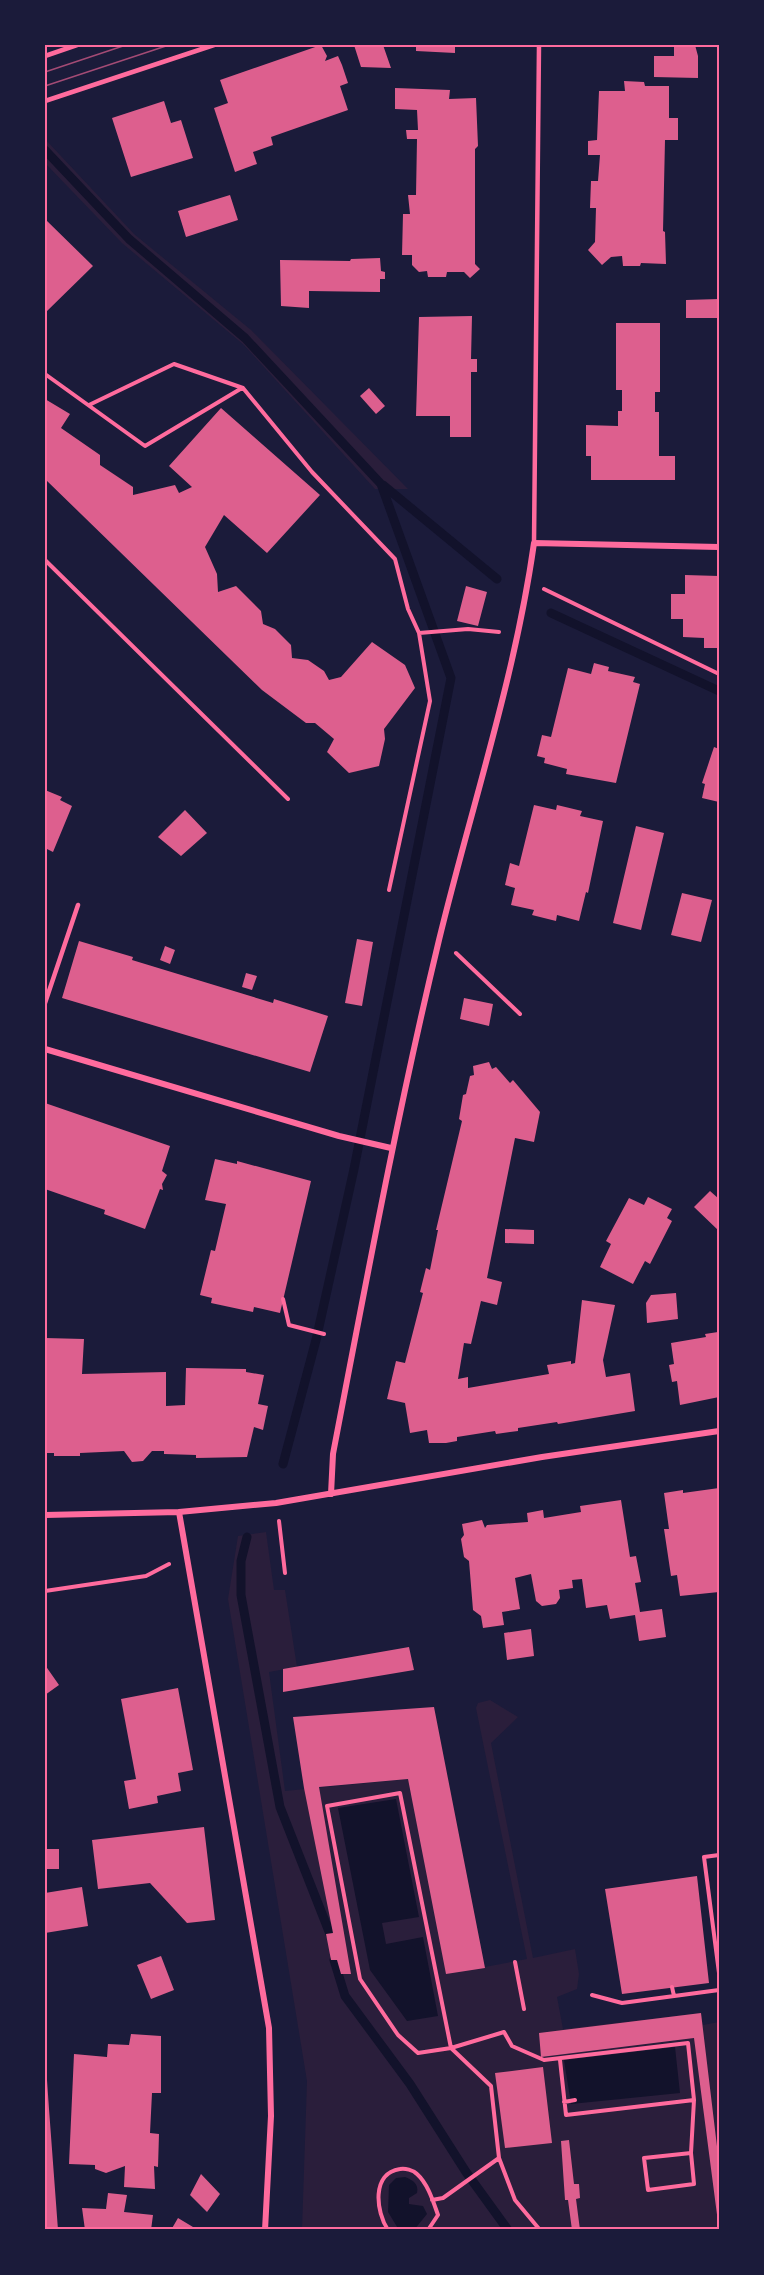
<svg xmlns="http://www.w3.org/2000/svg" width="764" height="2275" viewBox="0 0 764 2275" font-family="Barlow,sans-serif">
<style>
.green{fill:#2a1e3b}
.water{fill:#12122b}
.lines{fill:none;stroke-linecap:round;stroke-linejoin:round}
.stream{stroke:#12122b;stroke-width:9}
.building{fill:#dd5f8e}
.path{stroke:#ff6b9d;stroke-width:4}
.service{stroke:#ff6b9d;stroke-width:4.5}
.minor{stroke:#ff6b9d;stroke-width:6}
.tram{stroke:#a44b75;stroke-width:1.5}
.neatline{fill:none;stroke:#ff6b9d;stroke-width:2}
</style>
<rect width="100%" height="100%" fill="#1b1b3a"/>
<path class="green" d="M45,139L134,234L251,330L408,489H375L244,345L122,243L45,163Z
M266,1532L274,1590H285L297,1667L269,1672L285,1791L408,1779L411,1794L449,1788L485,1967L527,1959L476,1708L478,1703L490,1700L518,1717L491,1743L533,1958L575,1949L579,1974L577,1989L557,1997L563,2029L701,2013L703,2025L719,2022V2230H302L307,2081L228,1599L238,1536Z"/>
<path class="water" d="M396,1799L419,1917L382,1923L386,1944L423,1937L438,2016L407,2021L370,1970L338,1808Z
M675,2047L680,2093L571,2104L564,2060Z
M405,2177C413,2180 419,2184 417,2193L409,2198V2204L423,2206L427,2214L414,2230H399L388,2212L389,2185L396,2178Z"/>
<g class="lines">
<path class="stream" d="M45,150L129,239L245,338L381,484L451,678L354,1169L316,1340L283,1464
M383,485L497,579
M551,613L719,691
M247,1537L241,1561V1595L280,1807L330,1934
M334,1960L345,1996L410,2084L466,2172L508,2230"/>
</g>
<path class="building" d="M321,45L327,56L325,61L338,56L342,65L348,83L340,86L348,110L271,137L273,145L253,152L257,164L235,172L214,108L228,103L220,80Z
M354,45H383L391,68L361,67Z
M416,45H455V53L416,51Z
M674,45H695L698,56V78L654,77V56H674Z
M624,81L644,82L645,86H669V118H678V140H665L663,231L665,232L666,264L641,263L640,266H623L622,256L611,257L602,265L588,250L595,242L596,208H590L591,181H598L600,155H588V141L597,140L599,91H625Z
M395,88L450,90L449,99L476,98L478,146L475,149V264L480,269L470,278L464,272H447L446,277H428L427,271L419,272L412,265V255H402L403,214H410L408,195H416L417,139H407L406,130H418L417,110L395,109Z
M164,101L171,123L181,120L193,158L131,177L112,118Z
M230,195L238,220L186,237L178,211Z
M45,219L93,266L45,313Z
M380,258L381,271L385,272V279H380V292L309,291V308L281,306L280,260L350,261L351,259Z
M719,299V318H686V300Z
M472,316L471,359H477V372H471V437H450V416H416L419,317Z
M616,323H660V392H655V412H659V456H675V480H591V456H586V425L618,426V411H622V390H616Z
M369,388L385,406L376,414L360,396Z
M45,399L70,414L61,428L100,455V465L133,487V495L175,485L179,493L192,487L169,466L221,408L320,495L267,553L224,515L205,547L217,574L218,592L236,586L261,611L263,624L275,629L291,645L292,658L308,660L324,671L329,680L341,677L372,642L405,665L415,688L384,729L385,739L379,766L349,773L327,752L334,739L315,723H306L262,690L45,479Z
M685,575L719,576V648H704V638L683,637V619H671V594H685Z
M466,586L487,592L478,626L457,621Z
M594,663L609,667L608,671L635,677L633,682L640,684L616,783L566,774L567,769L544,763L545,758L537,756L542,735L551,737L568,668L591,674Z
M714,747L719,749V802L702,798L705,784L702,783Z
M45,790L62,797L60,800L72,806L53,852L45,848Z
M534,805L556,810L557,805L582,811L580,816L603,821L588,893L586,892L579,921L557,915L556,921L532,915L534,910L511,905L515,888L505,885L510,863L519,866Z
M185,810L207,833L181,856L158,837Z
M636,826L664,833L641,930L613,923Z
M682,893L712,900L701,942L671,935Z
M357,939L373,942L362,1006L345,1003Z
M79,941L133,957L132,960L273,1003L274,999L328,1016L310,1072L62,998Z
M165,946L175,950L170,964L160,960Z
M246,973L257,976L252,990L242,987Z
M464,998L493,1004L489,1026L460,1019Z
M489,1062L492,1069L496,1067L510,1083L513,1080L540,1112L534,1142L515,1138L487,1278L502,1282L497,1305L481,1301L471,1344L464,1343L458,1379L468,1377V1388L549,1374L547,1365L571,1361V1364L575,1363L582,1300L615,1305L603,1360L606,1377L630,1373L635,1411L558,1424L557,1422L518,1428V1431L496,1434L495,1431L457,1437V1441L446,1443H429L427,1430L410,1433L405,1403L387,1399L396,1361L405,1363L423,1293L420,1292L426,1268L430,1270L438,1230H436L462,1121L459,1119L463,1095L466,1094L470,1076L474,1075L473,1066Z
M45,1103L170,1146L162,1171L167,1175L162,1184L163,1190L160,1189L145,1229L104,1214L105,1210L45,1189Z
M215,1159L237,1164V1161L311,1181L280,1313L254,1307L253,1312L211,1303L212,1298L200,1295L211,1250L215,1251L226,1204L205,1200Z
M710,1191L719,1199V1231L694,1207Z
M648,1197L672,1209L667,1218L672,1221L650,1264L645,1261L633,1284L600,1267L611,1244L606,1241L629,1198L644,1205Z
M505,1229L534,1230V1244L505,1243Z
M676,1293L678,1319L647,1323L646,1303L651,1295Z
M718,1332L719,1397L680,1405L677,1381L672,1382L669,1365L674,1364L671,1343L706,1337L705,1334Z
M45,1338L84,1339L82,1374L166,1372V1406L185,1405L186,1368L246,1369V1372L264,1375L258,1404L268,1406L263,1430L254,1427L247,1457L196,1458V1455L164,1454V1451H152L143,1461L132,1462L124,1451L80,1453V1456H54V1453H45Z
M719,1488V1592L680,1596L677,1575L671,1576L664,1529H669L664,1493L683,1490V1493Z
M621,1500L630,1557L636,1556L641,1582L635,1583L640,1612L662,1609L666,1637L639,1641L635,1615L610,1619L607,1605L586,1608L582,1579L572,1580L573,1588L559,1590L560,1598L556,1604L542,1606L536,1601L531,1574L515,1578L520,1609L502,1612L504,1625L483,1628L481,1616L473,1610L469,1561L464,1557L461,1539L464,1535L462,1524L482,1520L485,1528L487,1525L528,1522L527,1513L543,1510L544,1518L581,1512L580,1506Z
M531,1629L534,1656L507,1660L504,1633Z
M409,1647L414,1670L283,1692V1669Z
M45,1665L59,1685L45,1695Z
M178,1688L193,1770L178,1773L181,1791L157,1796L158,1803L129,1809L124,1781L136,1779L121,1699Z
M434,1707L485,1968L446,1974L408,1779L319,1787L351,1974H341L337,1960H331L326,1934L333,1933L304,1788L293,1717Z
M204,1827L215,1920L187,1923L150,1883L98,1889L92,1840Z
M45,1849H59V1869H45Z
M697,1876L709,1983L622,1994L605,1889Z
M82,1887L88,1926L45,1933V1893Z
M161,1956L174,1990L151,1999L137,1965Z
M701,2013L719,2163V2230L694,2038L541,2057L539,2033Z
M131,2034L161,2036V2093H152L150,2133L159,2134L158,2167L154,2166L155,2189L124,2187L125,2166L106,2173L95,2169V2165L69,2164L74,2054L107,2057L108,2044L129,2045Z
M543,2067L552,2143L505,2148L495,2073Z
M47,2080L49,2109L58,2230H45Z
M569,2140L574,2184H579L580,2198L576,2199L580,2230H572L568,2200H565L561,2141Z
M201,2174L220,2194L207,2212L190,2195Z
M108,2193L127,2195L124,2212L153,2215L151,2230H85L82,2208L106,2209Z
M178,2218L198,2230H171Z"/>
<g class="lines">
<path class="path" d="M45,374L145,446L242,388
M89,405L174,364L243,388L312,472L395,559L408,609L419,633L430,701L389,890
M45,560L288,799
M544,589L719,674
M419,633L468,629L499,632
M456,953L520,1014
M283,1299L289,1325L324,1334
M279,1521L285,1573
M45,1591L146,1576L169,1564
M719,1855L704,1857L719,1973
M515,1962L524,2009
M672,1987L674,1996
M592,1995L622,2003L719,1990
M560,2060L566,2115L694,2100
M564,2102L575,2100
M499,2158L515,2200L540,2230
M432,2200L443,2198L499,2158L491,2086L451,2048L400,1793L327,1806L360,1979L398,2035L418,2053L451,2048L504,2032L512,2046L544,2060L688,2043L694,2100L691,2153L644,2158L648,2190L694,2184L691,2153
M388,2230C376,2212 371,2173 400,2169C405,2168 413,2170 417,2174C428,2184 433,2201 438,2215L428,2230"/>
<path class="service" d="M45,56L77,45
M45,101L214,45
M534,543L539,45
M45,1003L78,905"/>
<path class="minor" d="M45,1049L339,1136L391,1148
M331,1494L333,1454C366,1282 398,1110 439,940C471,808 515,678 534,543L719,547
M179,1512L269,2028L271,2116L265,2230
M45,1515L179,1512L276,1503L542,1457L719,1431"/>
<path class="tram" d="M45,72L126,45
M45,86L169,45"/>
</g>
<rect width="764" height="2275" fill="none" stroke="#1b1b3a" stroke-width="93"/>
<rect x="46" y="46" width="672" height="2182" class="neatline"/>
</svg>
